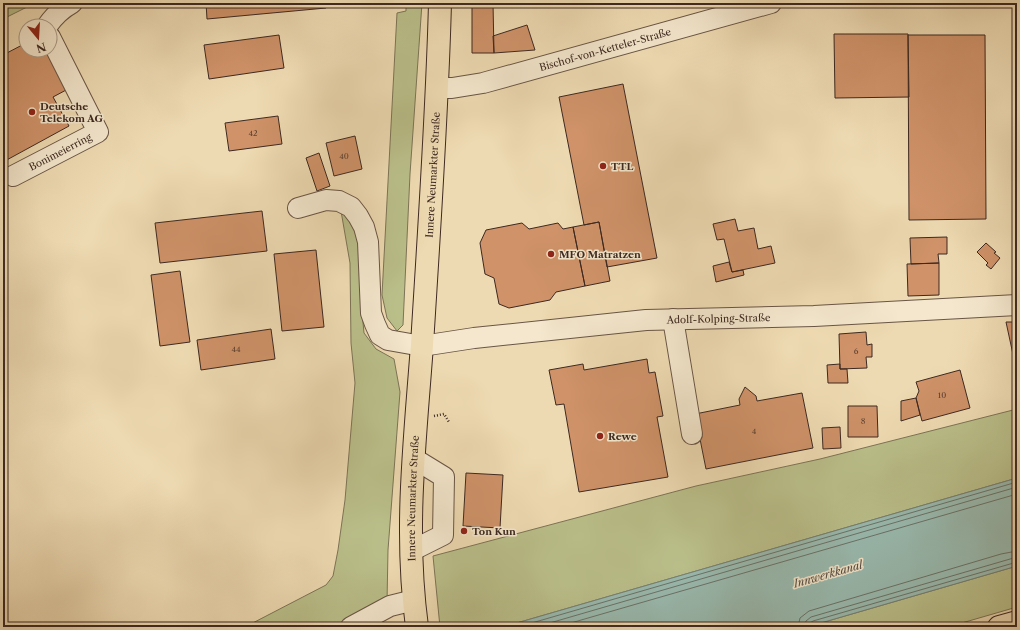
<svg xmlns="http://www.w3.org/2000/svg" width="1020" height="630" viewBox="0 0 1020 630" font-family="'Libre Caslon Text',serif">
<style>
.green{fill:#babf8a;stroke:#7c7456}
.water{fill:#99baaf;stroke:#748076}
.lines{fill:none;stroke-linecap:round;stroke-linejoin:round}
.shore{stroke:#6b7268;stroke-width:1}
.building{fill:#cf9269;stroke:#3d2921}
.minor-casing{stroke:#695545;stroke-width:22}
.major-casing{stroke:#3d2921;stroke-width:24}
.path{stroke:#3d2921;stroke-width:2.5;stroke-dasharray:1 2;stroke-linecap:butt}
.minor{stroke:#f4e7cd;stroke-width:20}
.major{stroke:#eedab2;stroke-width:22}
.poi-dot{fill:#8f2418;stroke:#f4e7cd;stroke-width:1.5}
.labels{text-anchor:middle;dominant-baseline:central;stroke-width:3;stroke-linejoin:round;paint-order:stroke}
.number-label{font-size:8px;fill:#624333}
.street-label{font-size:10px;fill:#3d2921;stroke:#f4e7cd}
.poi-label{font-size:10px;font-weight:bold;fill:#3d2921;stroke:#f4e7cd;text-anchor:start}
.water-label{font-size:11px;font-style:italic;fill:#544d44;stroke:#f4e7cd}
</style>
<rect width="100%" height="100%" fill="#eedab2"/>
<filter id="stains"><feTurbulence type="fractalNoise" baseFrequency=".005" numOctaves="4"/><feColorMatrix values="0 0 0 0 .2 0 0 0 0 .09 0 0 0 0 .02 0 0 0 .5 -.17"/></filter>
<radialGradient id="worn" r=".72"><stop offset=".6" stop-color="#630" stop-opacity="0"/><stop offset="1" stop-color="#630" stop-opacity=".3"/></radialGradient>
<path class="green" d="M3,3H35L3,19Z
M406,3H422L410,174L403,325L397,331L387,318L382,295L397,13L406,11Z
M341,211L363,232L362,312L364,333L376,349L394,359L400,392L388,550L387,602L350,627H245L326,585L333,576L338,550L345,500L355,383L351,343L350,263Z
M1017,409V478L503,627H440L433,556L696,486L820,459Z
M1017,566V607L948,627H807Z"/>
<path class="water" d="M1017,478V566L807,627H503Z"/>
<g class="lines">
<path class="shore" d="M518,627L1017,482
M536,627L1017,487
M557,627L1017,494
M798,627L800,618L809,611L1001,554L1017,551
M804,627L806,621L811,617L1017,557
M809,627L810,623L813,621L1017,562"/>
</g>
<path class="building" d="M206,3H326V8L207,19Z
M472,3H493L494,53H472Z
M507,3H523L508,7Z
M527,25L535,50L494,53L493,36Z
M834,34H908L909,97L835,98Z
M279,35L284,68L209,79L204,45Z
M908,35H985L986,219L909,220Z
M26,43V50H46L68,89L53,97L69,126L3,162V55Z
M623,84L657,258L607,267L599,222L584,225L559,97Z
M278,116L282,144L229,151L225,123Z
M355,136L362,169L334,176L326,143Z
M319,153L330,186L317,191L306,158Z
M1016,167H1017V284H1016Z
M262,211L267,251L160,263L155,223Z
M735,219L738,231L754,228L758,249L771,246L775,263L732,272L724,239L717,240L713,224Z
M599,222L610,281L585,286L573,227Z
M522,223L529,229L558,223L563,229L573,227L585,286L556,292L550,300L509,308L499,304L494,278L485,274L480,243L486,230Z
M947,237V254H938L939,263L911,264L910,238Z
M986,243L996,252L994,253L1000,258L991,269L986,265L988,263L977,252Z
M316,250L324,327L282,331L274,254Z
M729,262L732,272L743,270L744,275L716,282L713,266Z
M939,263V295L908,296L907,264Z
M180,271L190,342L160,346L151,275Z
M1006,322H1017V373Z
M271,329L275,359L201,370L197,340Z
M866,332L867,345L872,344V357H866L867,368L840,369L839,334Z
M647,359L649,373L655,372L663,416L657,417L668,477L579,492L564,404L556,405L549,370L583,364L584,370Z
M840,364V369H847L848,383H828L827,365Z
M960,370L970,408L922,421L916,398L919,391L916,382Z
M745,387L756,396L757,401L802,393L813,448L706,469L695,414L740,405L739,399Z
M916,398L920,415L901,421V401Z
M848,406H877L878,437H848Z
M840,427L841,448L823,449L822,428Z
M466,473L503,475L500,528L463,526Z"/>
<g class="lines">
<g class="minor-casing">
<g id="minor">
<path d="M47,26C54,16 61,9 72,3"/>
<path id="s1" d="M438,88H452L483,83L771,3"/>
<path id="s2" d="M13,176L98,132L50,37"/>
<path id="s3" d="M298,208L326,200L339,201L351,207L358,216L364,227L368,242L371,313L375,324L380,335L388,340L422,346L474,338L646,320L814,316L1017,305"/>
<path d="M673,319L692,434"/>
<path d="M411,551L443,535L444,477L413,458"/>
<path d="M351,627L390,606L414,600"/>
</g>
</g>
<g class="major-casing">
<g id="major">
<path id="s4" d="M417,627C404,531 415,441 422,345C429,231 437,117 440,3"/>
<path d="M999,627L1017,622"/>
</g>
</g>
<path class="path" d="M434,416L444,414L449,422"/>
<use href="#minor" class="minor"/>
<use href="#major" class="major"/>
</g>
<g class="poi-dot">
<circle cx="32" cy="112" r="4"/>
<circle cx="603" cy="166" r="4"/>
<circle cx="551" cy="254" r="4"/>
<circle cx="600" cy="436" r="4"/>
<circle cx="464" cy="531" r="4"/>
</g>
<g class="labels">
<g class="number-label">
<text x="253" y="133">42</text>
<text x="344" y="156">40</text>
<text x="236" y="349">44</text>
<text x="856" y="351">6</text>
<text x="942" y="395">10</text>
<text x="863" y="421">8</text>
<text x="754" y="431">4</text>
</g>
<g class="street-label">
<text stroke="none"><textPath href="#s1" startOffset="172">Bischof-von-Ketteler-Straße</textPath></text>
<text stroke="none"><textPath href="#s2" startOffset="53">Bonimeierring</textPath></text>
<text stroke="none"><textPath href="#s4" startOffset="453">Innere Neumarkter Straße</textPath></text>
<text stroke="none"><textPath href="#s3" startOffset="532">Adolf-Kolping-Straße</textPath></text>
<text stroke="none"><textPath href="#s4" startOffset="129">Innere Neumarkter Straße</textPath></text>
</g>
<g class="poi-label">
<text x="40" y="106">Deutsche<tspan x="40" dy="12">Telekom AG</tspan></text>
<text x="611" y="166">TTL</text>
<text x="559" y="254">MFO Matratzen</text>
<text x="608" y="436">Rewe</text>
<text x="472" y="531">Ton Kun</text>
</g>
<g class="water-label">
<text transform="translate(828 574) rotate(-16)">Innwerkkanal</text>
</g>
</g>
<rect width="1020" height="630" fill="none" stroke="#eedab2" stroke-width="16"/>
<rect x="4" y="4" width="1012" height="622" fill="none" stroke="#3d2921" stroke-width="2"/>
<rect x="8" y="8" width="1004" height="614" fill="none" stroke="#3d2921"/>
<g transform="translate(38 38) rotate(162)"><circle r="19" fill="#f4e7cd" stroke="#ab9b88"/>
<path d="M0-3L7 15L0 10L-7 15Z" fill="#8f2418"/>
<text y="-6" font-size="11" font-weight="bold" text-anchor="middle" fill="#3d2921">N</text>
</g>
<rect width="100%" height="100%" filter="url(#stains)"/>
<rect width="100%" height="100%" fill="url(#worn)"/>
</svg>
